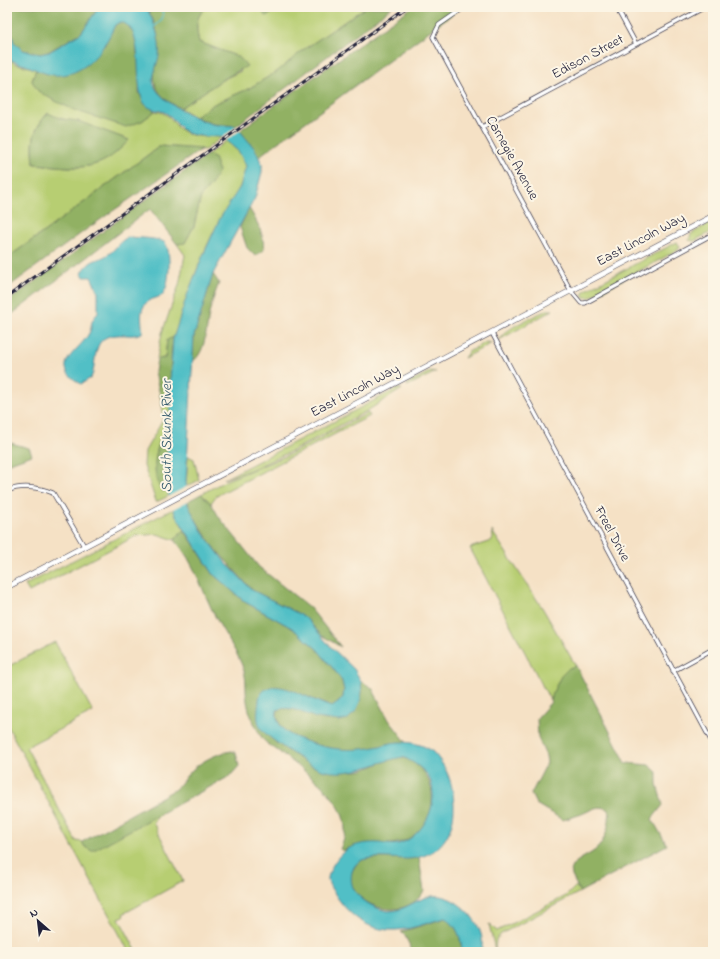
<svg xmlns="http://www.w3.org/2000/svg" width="720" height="959" viewBox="0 0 720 959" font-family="'Indie Flower',sans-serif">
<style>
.green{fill:#b7ce72;stroke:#6c7856;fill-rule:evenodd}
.forest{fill:#91b164;stroke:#5a6a50}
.water{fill:#51bfc6;stroke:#3a7080}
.pier{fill:#f5e1c5}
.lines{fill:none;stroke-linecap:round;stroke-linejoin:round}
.stream{stroke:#51bfc6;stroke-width:1.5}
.street-casing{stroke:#423f50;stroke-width:5}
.secondary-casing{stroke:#423f50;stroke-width:6}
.street{stroke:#fff;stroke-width:3.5}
.secondary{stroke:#fff;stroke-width:5}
.rail-casing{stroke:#22223b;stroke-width:3}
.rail{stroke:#fcf5e5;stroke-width:1.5;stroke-dasharray:4.5;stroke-linecap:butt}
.labels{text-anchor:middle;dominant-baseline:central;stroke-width:4;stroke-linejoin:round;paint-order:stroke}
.street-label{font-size:14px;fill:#22223b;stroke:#fcf5e5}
.water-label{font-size:15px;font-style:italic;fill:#32596c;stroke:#fcf5e5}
</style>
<rect width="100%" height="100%" fill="#fcf5e5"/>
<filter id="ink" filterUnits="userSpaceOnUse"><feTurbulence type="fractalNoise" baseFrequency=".025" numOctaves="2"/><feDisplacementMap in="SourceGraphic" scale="8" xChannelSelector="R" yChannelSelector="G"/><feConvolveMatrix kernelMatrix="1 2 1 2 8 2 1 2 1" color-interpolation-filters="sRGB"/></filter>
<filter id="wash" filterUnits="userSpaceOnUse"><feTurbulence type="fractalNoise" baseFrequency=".012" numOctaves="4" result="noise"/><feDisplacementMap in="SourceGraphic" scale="16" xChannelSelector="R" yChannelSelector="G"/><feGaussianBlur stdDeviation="0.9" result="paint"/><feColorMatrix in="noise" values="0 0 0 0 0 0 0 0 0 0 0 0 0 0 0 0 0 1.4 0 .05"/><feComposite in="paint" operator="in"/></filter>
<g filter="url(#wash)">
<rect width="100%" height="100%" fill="#f5e1c5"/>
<path class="green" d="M208,7H260L262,12L271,14L275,7H366L303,50L278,71L248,89L214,104L195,117L180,108L222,80L241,71L238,57L199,42C196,29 194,15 208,7Z
M7,57L14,63L36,69L32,81L142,121L155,111C174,114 171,124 184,132C195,138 210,136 222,137L205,150L160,146C109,183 59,222 7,258ZM48,113L53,116L96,128L129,140C121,149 110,159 99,163C80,171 54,165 34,164C32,141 32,131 48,113Z
M226,141C233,146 246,156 246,167C245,186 222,214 213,233C197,266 185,301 174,337L167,340L165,358L157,359L162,333L179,285L185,255L177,244L185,242L194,226L201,196L211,185L214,158L208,154Z
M713,221V231L694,241L689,240L691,234Z
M677,242L680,247L678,250L589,298L582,296L584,291Z
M547,310H553L499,340C505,328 535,316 547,310Z
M486,342L492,343L464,358L468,352Z
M431,371L436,372L407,386L408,383Z
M398,388L402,389L367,411L294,450L250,470L224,479Z
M169,401L171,418L170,434L162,435C153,459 153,467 162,491L168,490L169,496L156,502L144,466L145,451L164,418L162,405Z
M368,413L370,416L216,496L211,503L201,494L227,480L286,456Z
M188,456L194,459L199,480L186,487Z
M173,509L185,531L181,532L175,540L157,534L136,536L29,592L25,585Z
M492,531L543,609L576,666L569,668L553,692L551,702L470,548L491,541L493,538Z
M55,642L93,712L26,747L76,841L82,842L85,847L92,850L165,810L153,822L183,881L123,914L124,916L119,918L137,952H129L7,725V667Z
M576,886L580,892L501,934L496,940L495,950L489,924L497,931L566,896Z"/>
<path class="forest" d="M7,7H99L81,33L48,52L40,54L23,50L14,42L7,17Z
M146,7H208C194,15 196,29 199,42L239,57L247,66L222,80L180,108C141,89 158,70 157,36C157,26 151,15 146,7Z
M260,7H275L271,14L265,16Z
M366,7H392L236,126L213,124L195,117L214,104L248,89L278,71L303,50Z
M412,7H462L258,157L240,130Z
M120,22L125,23L131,27L135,35L140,76L139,92L145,104L155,111L142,121L126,127L74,110L53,100L38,91L32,81L36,69L42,72L104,46L115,25Z
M48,113L62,119L78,121L129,140C121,148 111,159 99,163C80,171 54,165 34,164C32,140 32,131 48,113Z
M160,146L202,149L87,229L7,288V258C59,222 109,183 160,146Z
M208,154L214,158L219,171L211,185L201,196L194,226L185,243L177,244L150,209L7,318V302Z
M249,208C257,222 264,233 264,250L255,256L247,248L240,227Z
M213,274L219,283C216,291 212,301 210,310C206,326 207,352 192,362L194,336Z
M174,337L172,347L169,401L162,405L155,372L157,359L165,358L167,340Z
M166,433L170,434L167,454L168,490L162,491C151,472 154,454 163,435Z
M7,442L29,448L32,455L7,464Z
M201,494L211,503L219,517L259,567L310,608L341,647L321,635L305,617L252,590L211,544L190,510L188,501Z
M185,531L214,575L245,602L292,628L317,649L335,671L342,681L344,690L343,697L339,702L332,707L305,696L270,687L276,743L286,748C303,754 321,760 338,765C343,767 350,771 355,771C369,772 390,753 404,758C440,771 441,819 410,838C389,851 367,837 343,851L340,849C362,806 306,773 278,751C273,747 265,743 262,738C256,728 248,712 247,701C245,691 247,682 244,671C238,652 225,636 216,618C202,591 195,563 175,540L181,532Z
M576,666L626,763L649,765L657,772V785L663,805L652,819L667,845L580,892L572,876L571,868C577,859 586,857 594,851C605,844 611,822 609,810C597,803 591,811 579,815C574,817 568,818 563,820L536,804L531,794L547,763L546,756L538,738L537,718L551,702L553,692L561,676L569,668Z
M361,681L372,688L389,720L407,743C395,742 385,746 374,748C343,753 322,749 293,736C283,731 275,722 278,710C293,704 312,717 327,720L362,692Z
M232,751L236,753L239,766L230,776L92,851L85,847L82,842L174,790C181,785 184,778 190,772C201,761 217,753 232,751Z
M393,858H419L424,891C399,931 335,896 354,868C357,863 360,860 366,859C374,857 385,858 393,858Z
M445,918C458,926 461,938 462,952H413L404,934L401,932Z"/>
<path class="water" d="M99,7H146C154,21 161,39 159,56C157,64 154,72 153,80C153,99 196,119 212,124C220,126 229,125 236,126L255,149L262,164V172L255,198L213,274L194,336L186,481L188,505L203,533L225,562L252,590L305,617L330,646L354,669L361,681L362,692L360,702L356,711L348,719L339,721L316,718L293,709L283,708L277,710C275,722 283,731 293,736C320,748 345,753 375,747C383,746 390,742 399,742C410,742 424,744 433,752C447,767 453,783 454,804C455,833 440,857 408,859C395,859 380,856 366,859C348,862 347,887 360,897C367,904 379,910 389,911C405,911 417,898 432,896C452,893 476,915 481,934C483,939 482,946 482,952H462C461,938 458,926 445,918C426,923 409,931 389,930C365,929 347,913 335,894C332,890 328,884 328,878C329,871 333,864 337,859C347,845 363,842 380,843C387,844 394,846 401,843C424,835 440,803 430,780C425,769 413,762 403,757C375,762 350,778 322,770C312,768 264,736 260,727C256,719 258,708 259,700C259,694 265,688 271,687C289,684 314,702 332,707L339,702L343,697L344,690L342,681L335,671L317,649L292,628L245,602L214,575L175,514L169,499L167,484V454L171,423L169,396L173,339L186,298L201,260L220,218L240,187L246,166L239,152L222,137C211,136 192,138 183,130C177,125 173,117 166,113C159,109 150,111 144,103C132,84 147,27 120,22L115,25C104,50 84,78 53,75C45,74 37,70 30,67C21,63 14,63 7,57V17L14,42L23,50L40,54L49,52L81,33Z
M130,237C138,238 159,238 164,242C172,247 170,289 162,295C155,300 148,298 144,306C139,314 143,324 142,333C133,337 126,334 117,335C90,336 98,362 91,378L81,384C49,365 76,354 88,335C94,326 88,323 98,313V292L91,277H84L82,273C91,257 98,262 110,253C118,247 120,239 130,237Z"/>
<path class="pier" d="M238,125L242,129L224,142L220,139Z
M188,486L190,500L171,510L167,497Z"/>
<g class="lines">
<path class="stream" d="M154,27L162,20L163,13L159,7"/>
</g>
</g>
<g filter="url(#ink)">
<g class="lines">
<g class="street-casing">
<path id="street" d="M465,7L439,25L433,37L571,291L581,303H585L713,234
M616,7L636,44
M482,127L705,7
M492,333L713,744
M7,491C21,485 39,487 53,493L84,546
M673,671L713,649"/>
</g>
<g class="secondary-casing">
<path id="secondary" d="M7,587L713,216"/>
</g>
<use href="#street" class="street"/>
<use href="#secondary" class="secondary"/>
<g class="rail-casing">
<path id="rail" d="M7,297L407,7"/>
</g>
<use href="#rail" class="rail"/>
</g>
</g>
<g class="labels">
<g class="street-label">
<text transform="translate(588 57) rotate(-28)">Edison Street</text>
<text transform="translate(512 158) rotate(61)">Carnegie Avenue</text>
<text transform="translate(641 240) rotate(-28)">East Lincoln Way</text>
<text transform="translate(355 391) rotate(-28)">East Lincoln Way</text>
<text transform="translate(612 534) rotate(62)">Freel Drive</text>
</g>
<g class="water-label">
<text transform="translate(167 436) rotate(-90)">South Skunk River</text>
</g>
</g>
<rect width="720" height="959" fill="none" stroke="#fcf5e5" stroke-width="24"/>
<g transform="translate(38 921) rotate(332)" stroke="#fcf5e5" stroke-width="3" paint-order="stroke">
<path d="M0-3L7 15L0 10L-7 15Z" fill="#22223b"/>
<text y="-6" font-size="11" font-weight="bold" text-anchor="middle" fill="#22223b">N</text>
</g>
</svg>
